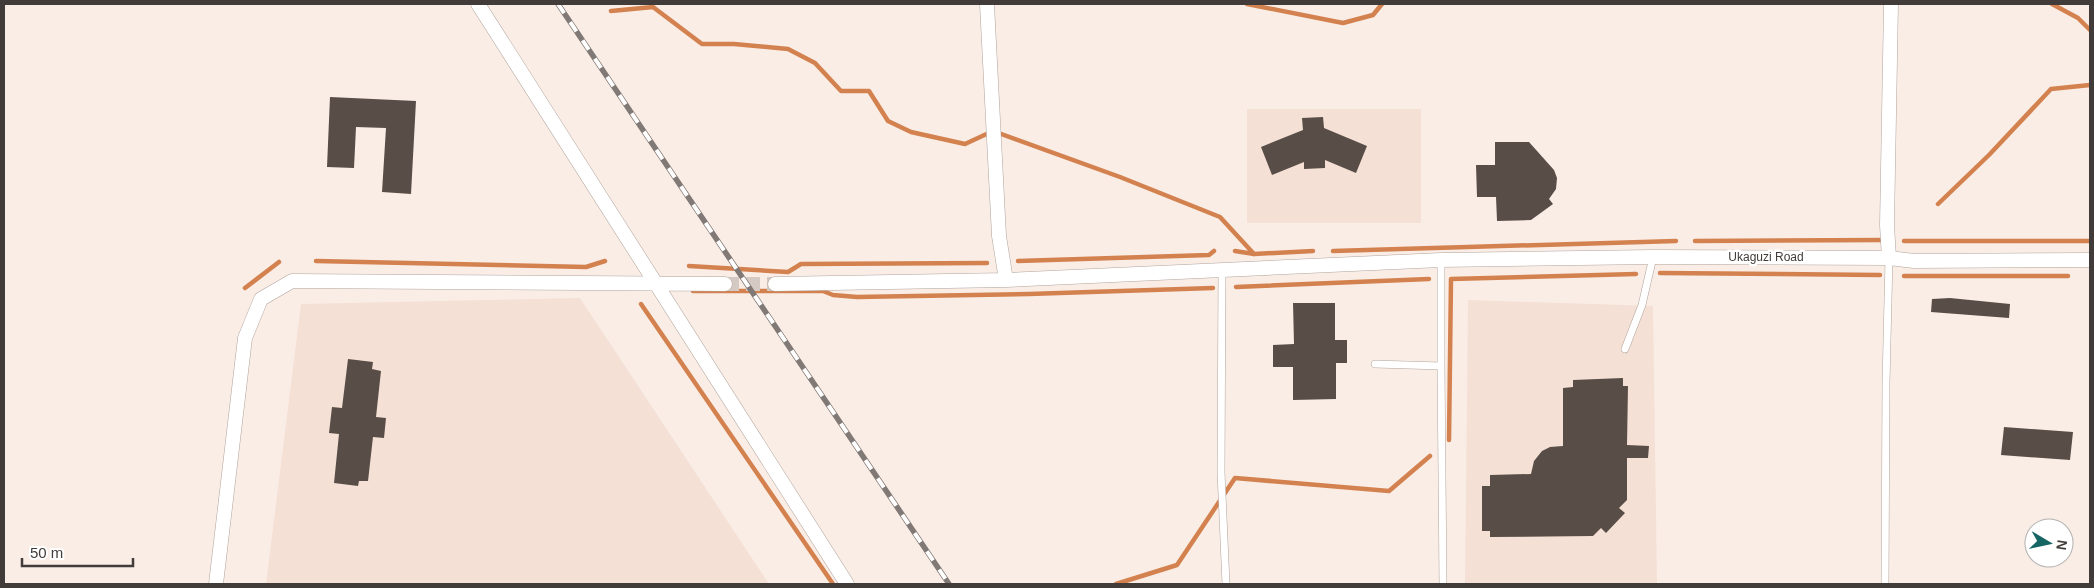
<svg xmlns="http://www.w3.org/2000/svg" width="2094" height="588" viewBox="0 0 2094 588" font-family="Helvetica,sans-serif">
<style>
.built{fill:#f4e0d5}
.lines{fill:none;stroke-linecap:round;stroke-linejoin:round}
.stream{stroke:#d3824f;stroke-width:4.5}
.building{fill:#584d47}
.minor-tunnel{stroke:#d5cac3;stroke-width:14;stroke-dasharray:14 7;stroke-linecap:butt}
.service-casing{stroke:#b1a49d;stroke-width:8}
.minor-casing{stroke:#b1a49d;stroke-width:15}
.service{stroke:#fff;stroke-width:7}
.minor{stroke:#fff;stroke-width:14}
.rail-casing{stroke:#817975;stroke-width:5.5}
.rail{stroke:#fff;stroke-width:4;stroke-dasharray:11;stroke-linecap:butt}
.labels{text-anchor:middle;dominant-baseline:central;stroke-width:5;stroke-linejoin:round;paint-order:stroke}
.street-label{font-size:12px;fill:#413c39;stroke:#fff}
</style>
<rect width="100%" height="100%" fill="#faede6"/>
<path class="built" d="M1247,109H1421V223H1247Z
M580,298L769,584H266L301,304Z
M1468,300L1653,306L1657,584H1465Z"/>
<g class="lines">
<path class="stream" d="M1247,4L1343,23L1373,15L1382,4
M2052,4L2078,18L2090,30
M611,11L653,7L702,44H734L788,49L815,63L841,91H869L888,121L911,132L965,144L993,131L1120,177L1220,217L1254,254
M1938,204L1989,155L2051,89L2090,85
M1695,241L1882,240
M1904,241H2090
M1235,251L1254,254L1313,251
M1333,251L1676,241
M316,261L586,267L605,261
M1018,261L1209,255L1214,251
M689,266L788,272L801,264L987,263
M1660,273L1880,275
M1904,276H2068
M1236,287L1429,279
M245,288L279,262
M693,291H823L833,295L857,297L1029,294L1213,288
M641,304L833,584
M1449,440L1451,279L1636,274
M1116,584L1177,565L1235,478L1389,491L1430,456"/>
</g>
<path class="building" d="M330,97L416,101L411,194L382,192L386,128L356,127L354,168L327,167Z
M1323,117L1324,128L1367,146L1356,173L1325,160V168L1304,169V162L1272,175L1261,147L1303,130L1302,118Z
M1495,142H1529L1554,170L1557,178L1556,189L1549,199L1553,204L1531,220L1497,221L1496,197H1477L1476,165H1495Z
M1950,298L2010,304L2009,318L1931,312L1932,299Z
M1293,303H1335V340H1347V363H1336V399L1293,400V367H1273V345L1294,344Z
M348,359L373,362L372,369L381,371L376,417L386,418L384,438L373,437L368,481H359L358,486L334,483L339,434L329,433L332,407L342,408Z
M1623,378V386H1628L1627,445L1649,446L1648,458H1627V500L1619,508L1625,513L1606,533L1601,528L1593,536L1490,537V531H1482V486H1490V475L1531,474L1534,461L1542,451L1550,447L1563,446V388L1573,387V380Z
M2004,427L2073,432L2070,460L2001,455Z"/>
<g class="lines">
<path class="minor-tunnel" d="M725,284H775"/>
<g class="service-casing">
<path id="service" d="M1222,270L1221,472L1226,584
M1625,349L1642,305L1653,257
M1375,364L1441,366V260
M1441,366L1443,584
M1885,584L1886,383L1889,258"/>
</g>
<g class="minor-casing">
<path id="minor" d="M478,4L847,584
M987,4L999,236L1006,280
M1889,258L1887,225L1891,4
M775,284L1006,280L1441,260L1653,257L1889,258L1914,261L2090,260
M216,584L245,338L261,299L292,281L725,284"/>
</g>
<use href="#service" class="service"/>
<use href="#minor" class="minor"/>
<g class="rail-casing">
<path id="rail" d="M558,4L949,584"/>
</g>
<use href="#rail" class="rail"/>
</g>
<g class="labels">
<g class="street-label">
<text x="1766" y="257">Ukaguzi Road</text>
</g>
</g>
<rect width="2094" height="588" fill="none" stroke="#413c39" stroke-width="10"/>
<g transform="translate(2049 543) rotate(99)"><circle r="24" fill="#ffffff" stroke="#b3b1b0"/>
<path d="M0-4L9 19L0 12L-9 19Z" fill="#166565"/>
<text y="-8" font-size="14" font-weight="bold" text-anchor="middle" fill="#413c39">N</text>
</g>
<path d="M22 558v8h111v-8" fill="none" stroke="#413c39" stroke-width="2.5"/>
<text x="30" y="558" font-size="15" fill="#413c39" stroke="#ffffff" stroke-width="4" paint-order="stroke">50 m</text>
</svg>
